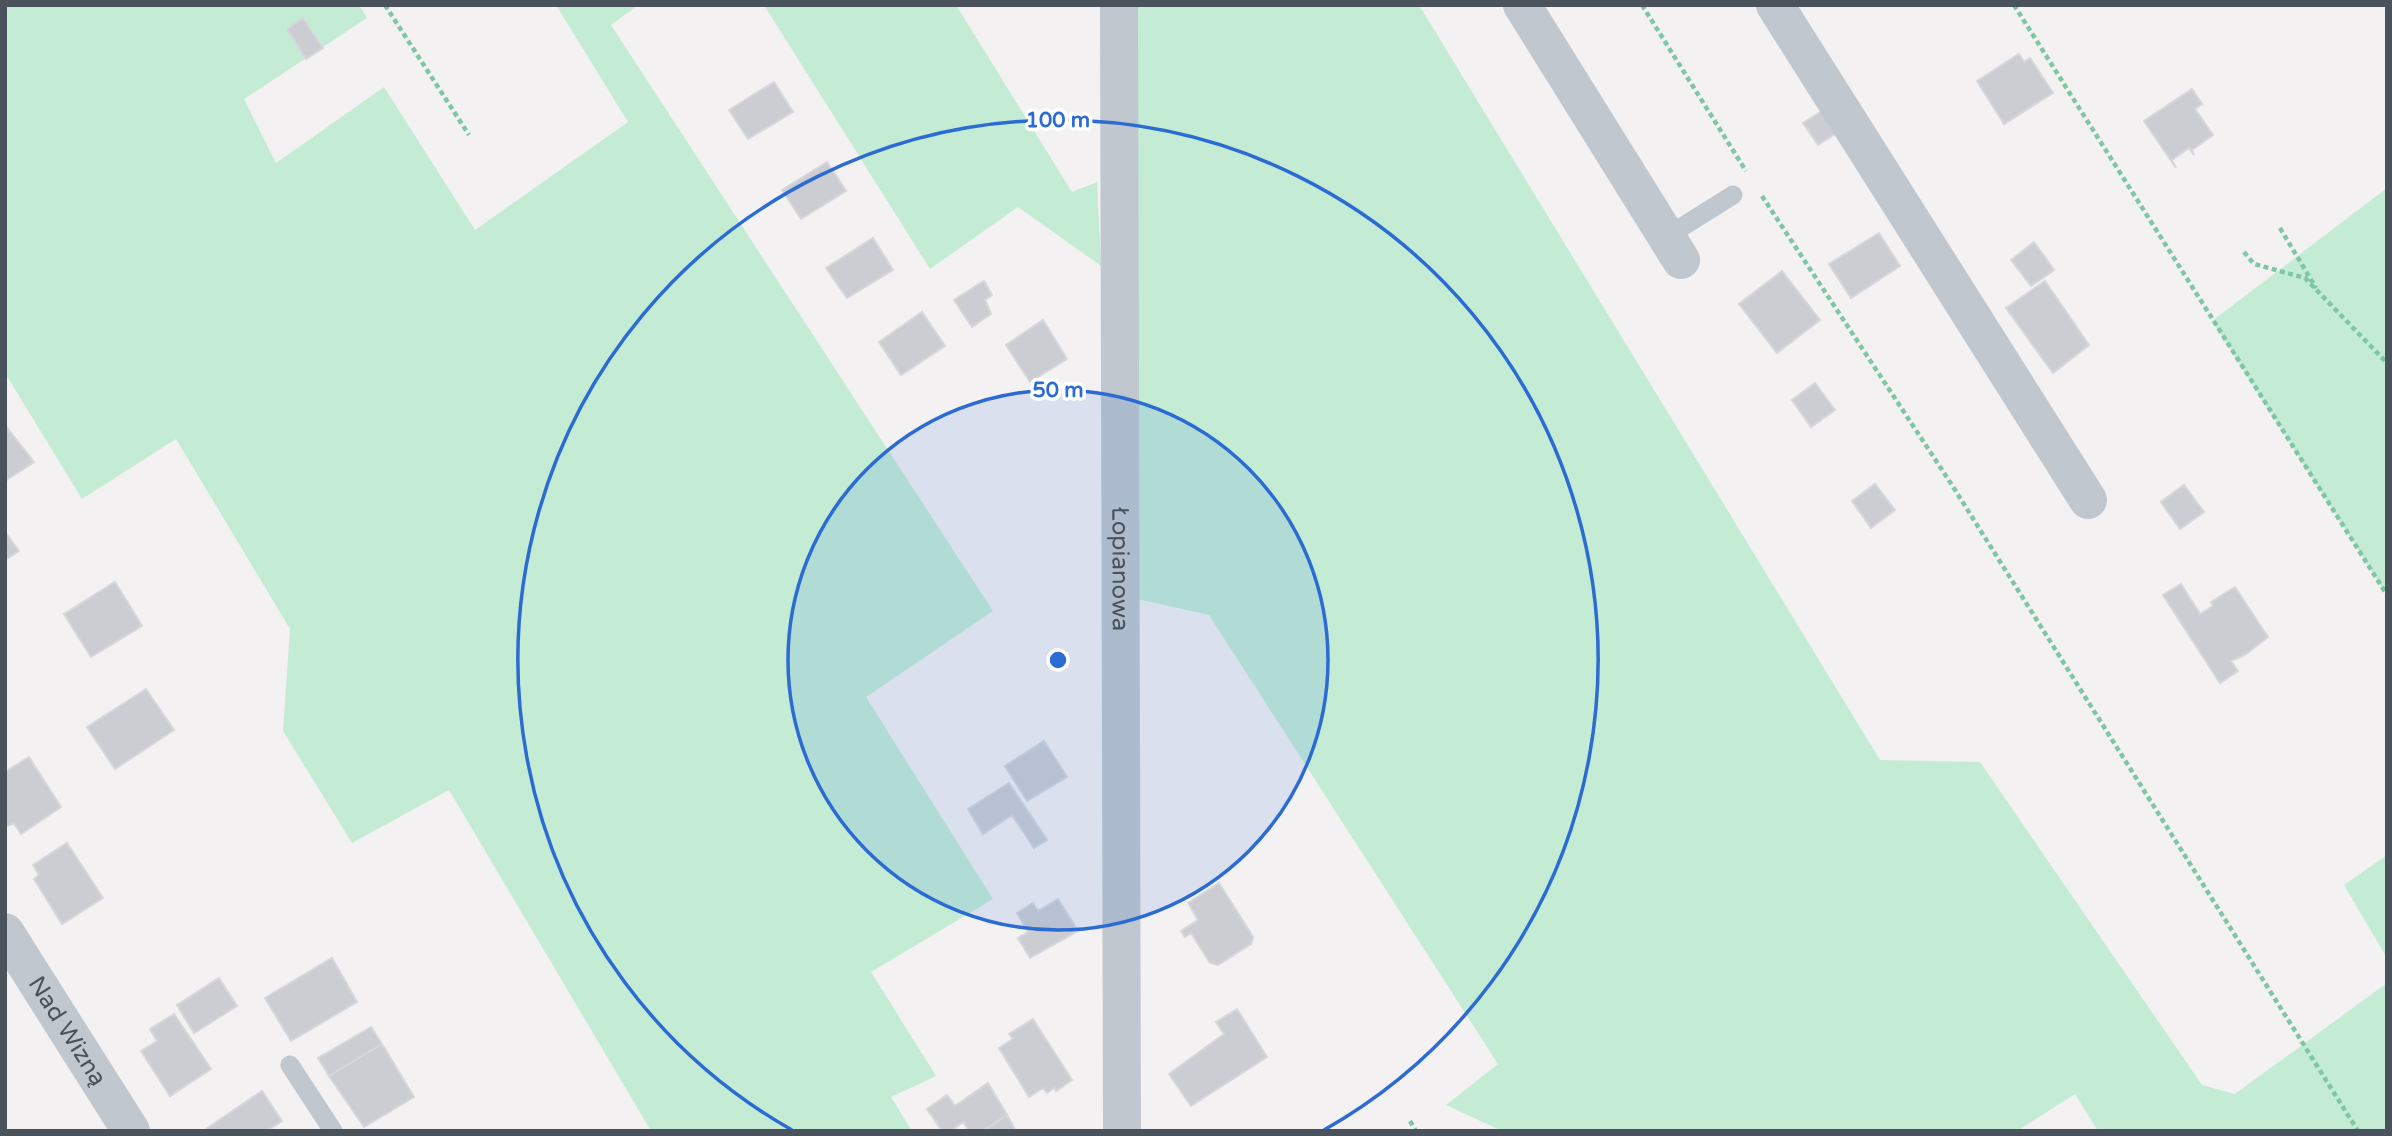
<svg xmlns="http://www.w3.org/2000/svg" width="2392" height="1136" viewBox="0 0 2392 1136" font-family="'Varela Round',sans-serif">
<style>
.green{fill:#c4ecd5}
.building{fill:#cbcdd2;stroke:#d5d7db;stroke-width:2}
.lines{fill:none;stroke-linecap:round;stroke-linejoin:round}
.path{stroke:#7fc6a7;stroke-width:4.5;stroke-dasharray:5 3.5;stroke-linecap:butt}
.service{stroke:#c0c7ce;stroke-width:19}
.minor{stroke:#c0c7ce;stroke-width:38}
.ring{fill:none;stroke:#2b6bd3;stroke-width:3.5}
.labels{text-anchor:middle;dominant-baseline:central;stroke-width:7;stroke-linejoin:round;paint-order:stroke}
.street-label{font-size:24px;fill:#4a535c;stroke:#fff}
.centre{fill:#2b6bd3;stroke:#fff;stroke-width:3.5}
.ring-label{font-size:21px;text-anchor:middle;font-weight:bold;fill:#2b6bd3;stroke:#fff;stroke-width:7;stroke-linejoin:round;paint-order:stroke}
</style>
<rect width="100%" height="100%" fill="#f3f1f1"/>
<path class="green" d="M5,5H359L367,18L244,99L276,163L384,87L475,230L628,122L556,5H638L611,25L993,611L866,697L993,899L871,972L936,1076L891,1097L912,1131H651L449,790L352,843L283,731L290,629L176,439L82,499L5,373Z
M764,5H956L1072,192L1097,182L1101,266L1018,207L930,269Z
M1119,5H1419L1880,760L1980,762L2202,1085L2235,1094L2387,983V1131H2098L2075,1094L2017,1131H1502L1446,1105L1498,1064L1209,615L1119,595Z
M2387,188V595L2212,321Z
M2387,855V958L2344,885Z"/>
<path class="building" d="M303,18L323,48L306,59L287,29Z
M2019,54L2024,62L2030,58L2053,93L2004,124L1977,81Z
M774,82L793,112L748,139L729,110Z
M2192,89L2202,104L2195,109L2213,135L2192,150L2194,155L2189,148L2172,160L2176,168L2144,121Z
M1828,107L1843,129L1818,145L1803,123Z
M827,162L846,191L801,219L782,190Z
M1879,233L1900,266L1851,298L1829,264Z
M873,238L893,270L847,298L826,268Z
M2034,242L2054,270L2031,286L2011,260Z
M1782,271L1820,320L1777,353L1739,304Z
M984,281L992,295L985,300L991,314L972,327L954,300Z
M2045,281L2089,345L2053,373L2006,308Z
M922,312L945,346L901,375L879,342Z
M1043,320L1067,359L1030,382L1006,345Z
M1815,383L1835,410L1811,427L1792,400Z
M5,425L34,462L5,481Z
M1875,484L1895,510L1871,528L1852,501Z
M2184,485L2204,512L2180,529L2161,502Z
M5,532L19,551L5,560Z
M115,582L142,626L91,657L64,614Z
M2181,584L2200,614L2213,606L2211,602L2235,587L2268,637L2245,655L2231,661L2238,671L2220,683L2163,595Z
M146,689L174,730L115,769L87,727Z
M1044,741L1067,777L1027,801L1005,766Z
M29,757L61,807L21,834L14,823L5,827V772Z
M1009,783L1047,840L1034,848L1012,815L983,834L968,809Z
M67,843L103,898L62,924L34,879L39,875L33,865Z
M1219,883L1253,937L1251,944L1218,965L1210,963L1191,933L1185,937L1181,931L1198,920L1188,903Z
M1058,899L1078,931L1030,958L1018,938L1028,932L1017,913L1033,903L1038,911Z
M332,958L357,1002L291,1041L265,998Z
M219,978L237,1006L194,1033L177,1005Z
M1237,1009L1267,1057L1191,1106L1169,1074L1224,1034L1216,1022Z
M174,1014L211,1069L170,1096L141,1051L157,1041L150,1029Z
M1033,1019L1072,1080L1056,1091L1054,1088L1047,1093L1043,1088L1029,1097L999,1048L1013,1039L1009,1034Z
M371,1027L382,1044L329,1076L318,1058Z
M382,1044L414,1097L364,1127L329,1076Z
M988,1083L1007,1115L983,1131H969L963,1122L951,1131H942L927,1109L947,1095L955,1106Z
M262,1091L282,1121L267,1131H207L206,1129Z
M1007,1115L1016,1131H983Z"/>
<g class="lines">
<path class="path" d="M385,5L469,135
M1642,5L1746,171
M2014,5L2387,595
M1762,196L1950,482L2358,1131
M2280,228L2316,288
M2244,252L2254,264L2305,278L2387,363
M1410,1121L1416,1131"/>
<path class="service" d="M1666,237L1733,195
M290,1065L333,1131"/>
<g class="minor">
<path id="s1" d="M1119,5L1122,1131"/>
<path d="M1522,5L1681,260"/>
<path d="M1775,5L2088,500"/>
<path id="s2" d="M5,932L131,1131"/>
</g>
</g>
<circle cx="1058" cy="660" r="270" fill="#2b6bd3" fill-opacity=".12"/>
<g class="ring">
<circle cx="1058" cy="660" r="270"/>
<path d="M792 1130A540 540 0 1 1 1324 1130"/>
</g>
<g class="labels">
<g class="street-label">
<text stroke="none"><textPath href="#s1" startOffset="564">Łopianowa</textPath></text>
<text stroke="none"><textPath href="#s2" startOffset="117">Nad Wizną</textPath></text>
</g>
</g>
<circle cx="1058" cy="660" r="10" class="centre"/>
<g class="ring-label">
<text x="1058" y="127">100 m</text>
<text x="1058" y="397">50 m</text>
</g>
<rect width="2392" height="1136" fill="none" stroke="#4a535c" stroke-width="14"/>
</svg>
